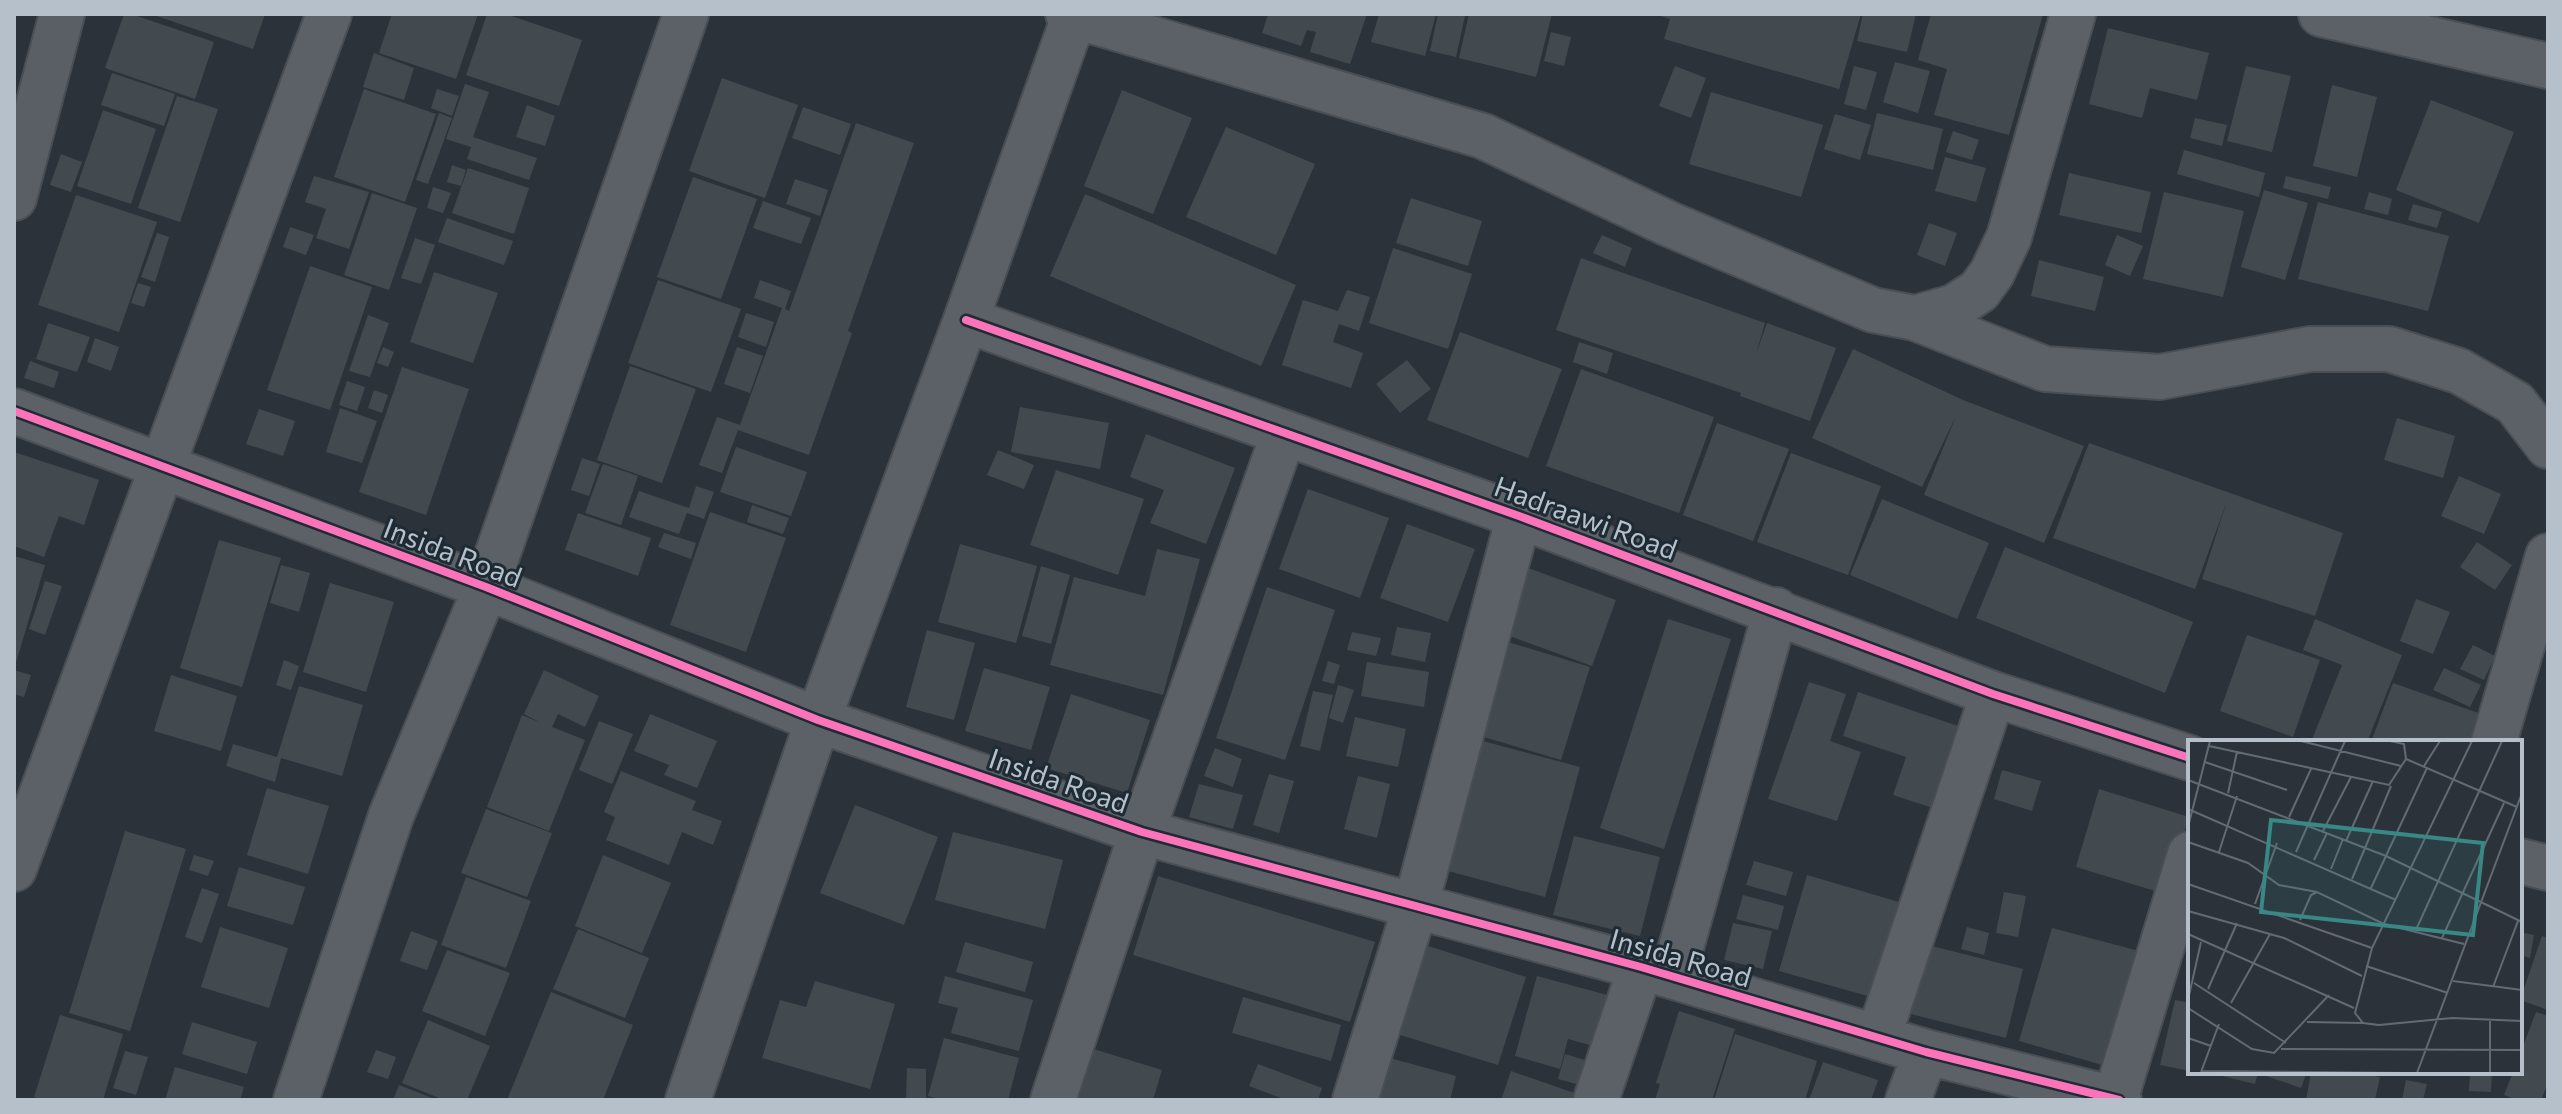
<svg xmlns="http://www.w3.org/2000/svg" width="2562" height="1114" viewBox="0 0 2562 1114" font-family="Commissioner,sans-serif">
<style>
.building{fill:#434a4f}
.lines{fill:none;stroke-linecap:round;stroke-linejoin:round}
.street-casing{stroke:#494e54;stroke-width:48}
.secondary-casing{stroke:#494e54;stroke-width:48}
.street{stroke:#5b6167;stroke-width:44}
.secondary{stroke:#5a5f65;stroke-width:44}
.cycleway-casing{stroke:#1e2a34;stroke-width:13}
.cycleway{stroke:#fb73b8;stroke-width:8}
.labels{text-anchor:middle;dominant-baseline:central;stroke-width:6;stroke-linejoin:round;paint-order:stroke}
.street-label{font-size:28px;fill:#b5c0ca;stroke:#1e2a34}
.inset-road{fill:none;stroke:#626b73;stroke-width:2}
.view{fill:#388885;fill-opacity:0.15;stroke:#388885;stroke-width:4}
.inset-edge{fill:none;stroke:#b5c0ca;stroke-width:4}
</style>
<rect width="100%" height="100%" fill="#2b3239"/>
<path class="building" d="M124,14H131L214,42L195,99L105,68Z
M151,14H265L253,49Z
M392,14H478L456,79L379,53Z
M487,14H506L582,40L559,106L466,75Z
M1268,14H1367L1350,64L1310,52L1316,32L1307,30L1301,46L1262,33Z
M1379,14H1436L1425,56L1371,42Z
M1438,14L1465,16L1456,57L1430,51Z
M1469,14H1552L1536,77L1459,58Z
M1655,14H1861L1839,89L1664,39L1670,19Z
M1863,14H1916L1907,52L1857,41Z
M1931,14H2043L2009,135L1934,115L1947,69L1918,60Z
M2108,28L2209,53L2197,100L2150,88L2142,118L2089,104Z
M1551,32L1571,37L1564,66L1544,61Z
M374,53L414,68L404,100L363,87Z
M1895,62L1930,71L1918,113L1883,102Z
M1675,66L1706,78L1691,118L1659,106Z
M1854,66L1877,72L1866,110L1844,104Z
M2246,66L2291,76L2272,152L2227,141Z
M112,73L175,94L164,126L101,105Z
M722,78L798,105L765,198L689,171Z
M465,84L489,92L473,137L537,158L529,180L467,159L471,147L446,139Z
M2332,85L2377,97L2357,177L2313,166Z
M364,89L436,114L405,202L334,177Z
M437,89L459,96L452,116L431,108Z
M1122,90L1192,118L1153,214L1084,186Z
M1711,92L1823,125L1801,197L1689,164Z
M177,96L218,109L180,222L138,208Z
M2431,100L2514,132L2479,223L2396,190Z
M527,105L555,116L545,146L516,137Z
M803,107L851,124L840,155L792,138Z
M103,110L156,129L131,204L77,186Z
M439,113L452,118L428,184L416,180Z
M1877,113L1943,129L1933,170L1867,154Z
M1835,114L1871,125L1860,160L1824,149Z
M2195,118L2227,125L2222,146L2190,138Z
M856,123L914,143L848,331L852,333L809,455L738,430L722,473L699,465L717,417L740,425L782,308L754,298L760,280L791,291L785,309L789,311Z
M1226,127L1315,164L1276,255L1186,217Z
M1953,131L1979,140L1972,160L1946,152Z
M2184,150L2265,173L2259,197L2177,174Z
M61,154L82,162L71,192L50,185Z
M1945,157L1986,168L1976,202L1935,191Z
M452,165L466,170L461,186L447,182Z
M468,168L529,188L514,234L452,213Z
M2069,173L2151,192L2141,233L2059,215Z
M314,176L369,192L349,249L316,238L326,209L305,202Z
M2286,176L2331,187L2328,199L2283,188Z
M693,177L757,199L721,299L657,277Z
M795,179L828,190L820,216L786,204Z
M433,187L451,193L443,213L427,208Z
M2264,190L2308,203L2285,280L2241,267Z
M2164,192L2244,211L2223,297L2143,279Z
M2369,192L2392,199L2388,215L2364,209Z
M372,193L417,208L389,290L344,275Z
M1085,194L1296,285L1261,366L1050,276Z
M76,195L157,222L119,332L38,305Z
M1411,198L1482,221L1468,266L1396,243Z
M763,201L811,218L801,244L753,228Z
M2318,202L2449,236L2428,311L2298,279Z
M2413,204L2442,212L2437,228L2408,220Z
M447,218L513,241L504,265L438,242Z
M1929,223L1957,233L1945,266L1917,255Z
M290,227L314,235L306,255L283,247Z
M157,233L169,237L155,282L141,277Z
M1602,235L1632,248L1625,267L1593,253Z
M2117,235L2143,246L2130,276L2105,265Z
M415,238L435,245L421,284L401,278Z
M1393,248L1472,274L1448,349L1369,323Z
M1581,258L1765,323L1756,354L1767,323L1836,348L1810,421L1740,396L1741,393L1556,330Z
M2039,260L2104,277L2095,311L2031,296Z
M310,266L372,287L330,410L267,390Z
M434,272L498,293L473,363L410,342Z
M658,280L741,309L711,392L628,363Z
M138,283L151,287L144,307L131,303Z
M1347,290L1370,297L1359,331L1339,324L1333,342L1363,353L1351,388L1282,365L1303,300L1338,311Z
M746,313L774,322L766,347L738,337Z
M368,315L389,323L370,377L349,371Z
M48,323L90,337L77,372L36,359Z
M1460,332L1562,369L1528,458L1427,420Z
M95,338L119,347L111,371L87,362Z
M1579,342L1613,353L1607,374L1573,362Z
M383,347L394,352L388,367L377,363Z
M737,347L763,356L750,393L724,384Z
M1853,349L1963,400L2084,446L2044,543L1924,495L1956,416L1922,487L1812,438Z
M1407,360L1431,389L1400,413L1376,384Z
M30,361L59,372L54,388L24,378Z
M630,366L696,389L662,483L597,460Z
M402,367L469,389L426,515L359,492Z
M1581,369L1714,417L1679,513L1546,466Z
M347,381L365,387L357,411L339,405Z
M374,390L388,395L382,413L368,408Z
M1020,407L1109,423L1100,469L1011,452Z
M340,408L377,421L362,463L326,452Z
M259,409L295,421L283,456L246,444Z
M2397,418L2455,436L2443,478L2384,460Z
M1717,423L1789,449L1753,541L1683,515Z
M1146,434L1235,468L1206,544L1150,523L1164,490L1130,477Z
M2089,443L2343,533L2315,616L2202,579L2227,501L2195,589L2053,538Z
M736,447L807,472L791,516L720,492Z
M998,450L1034,465L1024,489L987,475Z
M14,452L99,480L84,525L59,516L44,557L14,546Z
M1791,453L1881,486L1848,575L1757,542Z
M582,458L600,464L589,496L571,490Z
M603,464L638,476L621,525L585,513Z
M1056,470L1144,499L1118,575L1030,545Z
M2459,476L2501,494L2484,534L2441,516Z
M696,486L714,492L704,519L687,513L679,534L629,517L639,491L689,508Z
M1308,489L1389,518L1360,598L1279,569Z
M1882,499L1989,543L1957,619L1850,575Z
M752,505L789,518L783,534L747,522Z
M710,512L786,538L746,652L670,625Z
M578,513L651,538L638,576L565,550Z
M1407,524L1475,549L1448,622L1380,598Z
M664,533L696,543L691,559L658,547Z
M219,540L281,558L242,687L180,668Z
M2477,542L2512,565L2495,590L2460,567Z
M960,544L1037,566L1016,643L938,622Z
M2005,547L2193,622L2165,693L1976,618Z
M1157,549L1200,559L1163,695L1050,665L1074,577L1145,596Z
M14,556L45,565L15,666H14Z
M281,565L310,573L299,612L270,603Z
M1520,565L1616,600L1592,666L1496,631Z
M1041,566L1070,575L1051,644L1022,636Z
M45,581L62,586L45,635L29,629Z
M330,583L394,602L366,692L303,672Z
M1267,587L1335,610L1285,760L1216,738Z
M2416,599L2450,612L2433,654L2400,641Z
M1668,619L1731,639L1664,849L1600,828Z
M2315,619L2402,655L2367,742H2311L2342,665L2303,650Z
M1397,627L1431,633L1425,662L1391,655Z
M927,630L975,643L954,720L906,707Z
M1352,632L1381,638L1376,656L1347,650Z
M2247,635L2320,660L2293,737L2220,711Z
M1495,638L1590,667L1561,760L1467,732Z
M2473,645L2495,656L2484,680L2460,669Z
M284,660L299,666L291,690L276,685Z
M1328,661L1340,665L1334,684L1322,681Z
M1367,662L1429,672L1424,707L1361,696Z
M984,668L1050,687L1031,750L965,731Z
M2444,668L2481,685L2470,707L2433,690Z
M14,670L31,675L24,697L14,694Z
M544,670L599,696L585,727L558,714L552,727L585,740L549,831L487,807L522,715L541,723L524,714Z
M171,675L237,696L221,751L154,731Z
M1809,682L1846,694L1830,741L1861,752L1837,821L1768,799Z
M2393,683L2484,715L2474,742H2371Z
M1338,685L1354,690L1343,723L1329,718Z
M299,686L363,705L342,776L281,758L275,782L226,766L233,744L277,757Z
M1313,691L1333,695L1320,751L1300,746Z
M1858,692L1970,730L1942,811L1893,795L1906,757L1843,736Z
M1071,694L1150,720L1127,793L1046,768Z
M650,714L717,741L697,788L664,775L669,765L634,751Z
M1355,717L1406,729L1398,767L1346,756Z
M599,721L633,734L612,784L579,770Z
M1483,741L1580,767L1545,897L1448,871Z
M1215,748L1242,759L1233,787L1204,776Z
M2002,770L2041,781L2032,811L1994,799Z
M621,771L696,801L692,810L722,821L713,845L682,832L669,865L606,840L615,817L604,812Z
M1269,774L1294,781L1279,833L1253,825Z
M1358,776L1390,784L1377,838L1344,829Z
M1199,784L1243,795L1233,829L1189,817Z
M267,788L329,806L308,874L247,855Z
M2099,789L2189,817L2165,894L2076,867Z
M855,805L938,837L904,925L820,893Z
M486,809L552,833L527,897L461,873Z
M125,831L186,849L130,1031L69,1013Z
M953,832L1063,860L1045,929L935,900Z
M1574,836L1660,857L1640,936L1553,915Z
M194,855L214,861L208,876L189,870Z
M603,855L671,883L642,953L575,926Z
M1754,861L1793,872L1786,896L1746,885Z
M239,867L305,887L293,925L227,906Z
M1807,875L1899,902L1871,997L1779,971Z
M1158,876L1375,942L1350,1022L1133,955Z
M466,877L531,901L506,968L441,945Z
M202,888L219,894L202,943L185,937Z
M2004,892L2026,896L2018,937L1996,933Z
M1743,895L1784,906L1778,930L1736,919Z
M1733,923L1772,931L1763,969L1724,960Z
M220,927L288,948L269,1008L201,987Z
M1967,927L1989,933L1984,955L1961,949Z
M2052,928L2139,951L2106,1066L2019,1041Z
M578,929L649,958L625,1018L553,989Z
M411,931L438,941L427,970L400,961Z
M2520,932L2534,935L2530,958L2520,955Z
M2542,936L2548,938V1010L2520,1000Z
M965,942L1033,962L1025,992L956,972Z
M1425,945L1526,977L1498,1065L1397,1034Z
M1928,945L2023,969L2006,1038L1911,1014Z
M447,950L510,973L485,1036L422,1011Z
M945,976L1033,1000L1019,1051L951,1033L958,1008L938,1003Z
M1537,976L1611,996L1597,1047L1568,1039L1560,1069L1515,1056Z
M815,981L895,1004L870,1089L762,1058L780,1000L806,1007Z
M551,992L633,1025L603,1100H507Z
M1243,997L1341,1025L1331,1061L1232,1033Z
M2175,1000L2190,1003V1071L2160,1065Z
M1679,1011L1735,1029L1712,1100H1655L1660,1084L1656,1083Z
M2536,1012L2548,1016V1083L2541,1100H2517L2504,1095L2513,1072H2520V1054Z
M60,1015L123,1034L103,1100H45L34,1097Z
M428,1020L490,1046L467,1100H444L402,1083Z
M192,1022L257,1042L247,1074L182,1054Z
M1735,1034L1817,1061L1805,1100H1714Z
M944,1038L1019,1058L1008,1100H944L928,1096Z
M1087,1047L1162,1070L1153,1100H1070Z
M376,1050L396,1057L388,1079L367,1072Z
M125,1051L148,1057L136,1095L113,1088Z
M1565,1054L1588,1061L1580,1085L1558,1079Z
M1386,1057L1456,1076L1450,1100H1374Z
M1823,1062L1878,1080L1871,1100H1809Z
M1258,1064L1322,1088L1318,1100H1286L1249,1086Z
M175,1067L244,1087L240,1100H165Z
M907,1068L926,1069V1100H906Z
M1511,1071L1580,1095L1579,1100H1501Z
M2219,1072H2258L2255,1084L2218,1075Z
M2267,1072H2307L2301,1088L2266,1076Z
M2311,1072H2354L2380,1077L2375,1100H2306Z
M2470,1072H2492L2491,1092L2469,1091Z
M2406,1080L2427,1084L2423,1100H2402Z
M399,1085L437,1100H393Z"/>
<g class="lines">
<g class="street-casing">
<path id="street" d="M1068,14L1483,136L1669,224L1873,310L1915,318L1954,307L1979,291L1992,273L2009,237L2073,14
M2321,14L2548,66
M1915,318L2045,369L2160,377L2310,349H2389L2459,371L2515,403L2548,446
M966,320L1519,516L1993,694L2190,758
M14,411L486,587L818,720L1142,832L1641,967L1926,1052L2119,1100
M2494,742L2548,556
M2520,861L2548,868
M14,869L329,14
M1673,976L1776,610
M1878,1038L1993,694
M296,1100L391,816L486,587L686,14
M688,1100L818,720L966,320L1075,14
M1053,1100L1142,832L1284,433
M1355,1100L1415,908L1519,516
M1596,1100L1641,967
M1908,1100L1926,1052
M2115,1100L2190,854"/>
</g>
<g class="secondary-casing">
<path id="secondary" d="M14,198L62,14"/>
</g>
<use href="#street" class="street"/>
<use href="#secondary" class="secondary"/>
<g class="cycleway-casing">
<path id="cycleway" d="M966,320L1519,516L1993,694L2190,758
M14,411L486,587L818,720L1142,832L1641,967L1926,1052L2119,1100"/>
</g>
<use href="#cycleway" class="cycleway"/>
</g>
<g class="labels">
<g class="street-label">
<text transform="translate(1586 517) rotate(20)">Hadraawi Road</text>
<text transform="translate(453 552) rotate(21)">Insida Road</text>
<text transform="translate(1059 780) rotate(19)">Insida Road</text>
<text transform="translate(1681 957) rotate(16)">Insida Road</text>
</g>
</g>
<g transform="translate(2188 740)">
<rect width="334" height="334" fill="#2b3239"/>
<path class="inset-road" d="M113,1L213,26M284,1L184,208L167,273L175,283L191,285L264,278L334,281M21,6L201,45L218,19L216,4L202,1M218,19L329,67M17,22L99,50M236,26L252,1M0,40L198,116L334,182M40,53L49,12M0,69L208,160M101,77L123,29M0,87L22,1M135,91L163,37M158,101L185,41M0,102L60,123L91,145L129,152M31,112L49,56M108,112L157,1M126,120L139,93M143,129L155,99M164,139L203,46M0,144L184,208M183,148L239,28M67,164L89,103M0,171L96,198L174,236M112,180L123,155L129,152L196,184L276,204M227,192L314,1M0,194L166,268M254,198L316,63M178,226L260,253M265,241L334,250M6,243L98,303M305,247L330,181M20,249L49,183M0,260L13,202M43,263L82,194M0,268L64,309L86,313L141,255M119,282L175,283M0,298L23,306M93,309L334,310M13,331L220,333M13,332L31,284M302,332V281M229,333L334,53M237,333H330"/>
<path class="view" d="M83,80L295,103L285,195L73,172Z"/>
<rect width="334" height="334" class="inset-edge"/>
</g>
<rect width="2562" height="1114" fill="none" stroke="#b5c0ca" stroke-width="32"/>
</svg>
